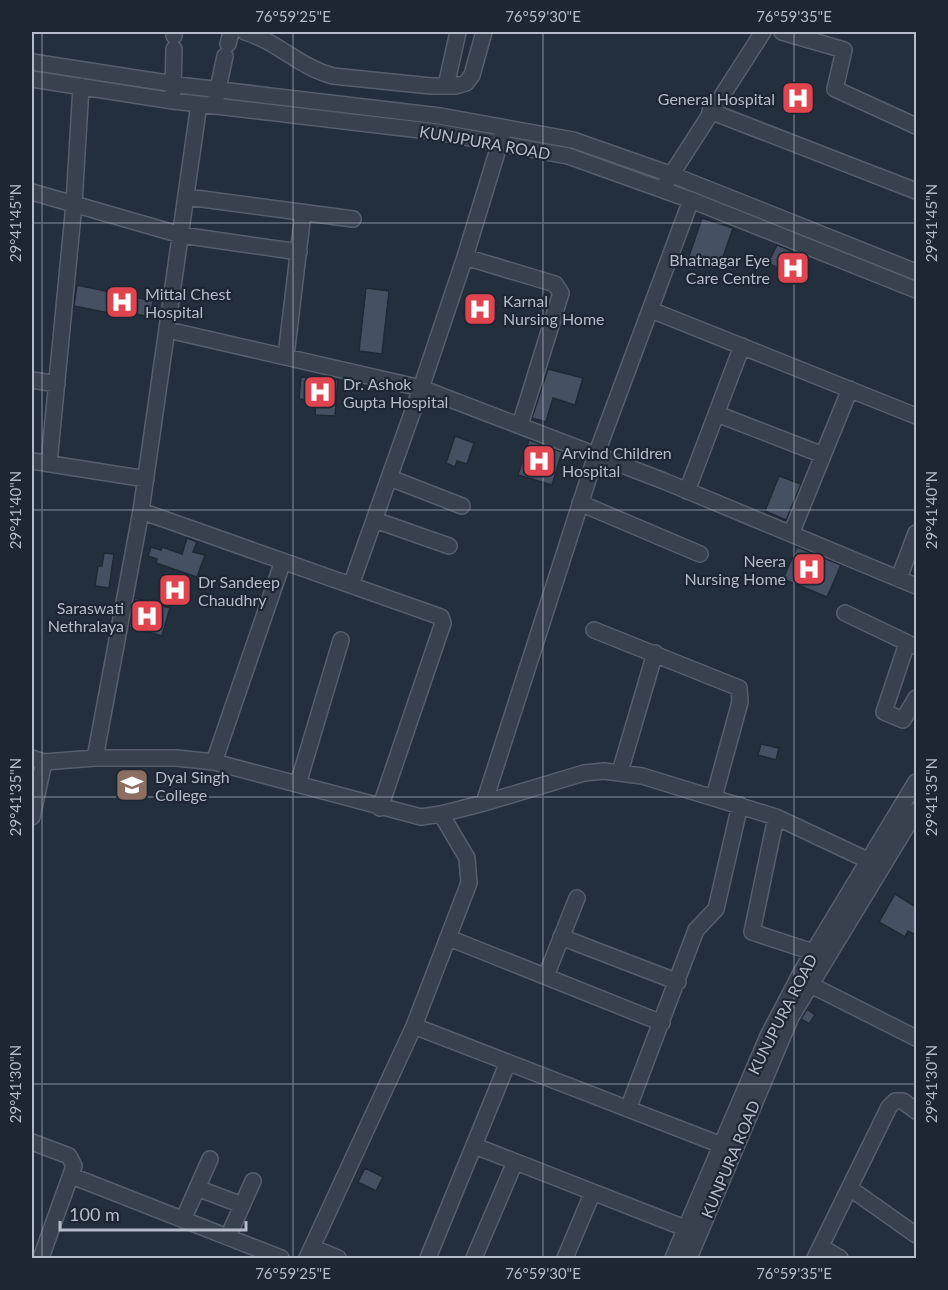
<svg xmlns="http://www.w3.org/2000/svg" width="948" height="1290" viewBox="0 0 948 1290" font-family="Lato,sans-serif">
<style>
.building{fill:#455162;stroke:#1f2835;stroke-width:1.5}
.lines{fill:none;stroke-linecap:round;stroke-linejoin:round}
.minor-casing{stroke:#565f6c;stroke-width:18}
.minor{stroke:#38414e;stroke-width:15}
.ticks{fill:none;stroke:#b4bcc9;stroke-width:1.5;stroke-opacity:0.45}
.labels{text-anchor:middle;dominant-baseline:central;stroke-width:4.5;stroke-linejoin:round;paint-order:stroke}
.poi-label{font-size:16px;fill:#b4bcc9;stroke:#1d2633;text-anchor:start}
.street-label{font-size:16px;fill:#b4bcc9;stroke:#1d2633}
.neatline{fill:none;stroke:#b4bcc9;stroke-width:2}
.ticks-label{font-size:15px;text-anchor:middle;fill:#b4bcc9}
</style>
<rect width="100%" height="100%" fill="#242f3e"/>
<path class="building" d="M702,218L733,228L719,269L688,259Z
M777,245L806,257L796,277L768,263Z
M77,285L153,301L150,317L130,313L129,317L74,306Z
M366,288L389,291L382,354L359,351Z
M471,293L498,303L491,323L463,314Z
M548,369L583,378L575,405L553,398L546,422L532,418Z
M301,377L338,380L335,416L315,415L316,401L299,399Z
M455,436L474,443L467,464L457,461L455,467L446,463Z
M529,440L562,452L552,485L518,475Z
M779,476L801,484L786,520L765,511Z
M187,538L197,542L193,552L205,555L197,577L156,563L157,559L148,556L151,547L161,550L162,547L182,554Z
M797,547L841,565L827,597L783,579Z
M104,553L114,554L109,588L95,586L98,566H102Z
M135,598L170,608L162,636L129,627Z
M761,744L779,748L776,760L758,755Z
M895,894L916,907V935L908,931L905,937L879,922Z
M807,1009L815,1015L809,1024L801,1019Z
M365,1168L383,1177L376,1191L358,1182Z"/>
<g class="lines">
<g class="minor-casing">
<path id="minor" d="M174,32V36
M245,32C278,42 299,67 333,76L431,86H456L466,83L472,75L484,32
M782,32L844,50L835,89L916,126
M228,44L231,32
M32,62L187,86L440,116L573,140L670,174L916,272
M32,79L173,101L437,132L568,156L691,200L916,290
M446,86L458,32
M173,92L174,49
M216,98L225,56
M710,111L916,191
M666,183L763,32
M32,192L181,235L299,252
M187,197L353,219
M465,257L555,284L561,293L520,425
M651,310L916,416
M168,330L421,388L664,481L916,586
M286,356L303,213
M32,380L57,384
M717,414L823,455
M32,461L146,479
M49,463L74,204L81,86
M390,478L462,506
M687,491L742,346
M580,503L700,554
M141,511L441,617L443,623L380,808
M375,520L449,546
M791,534L850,389
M899,578L916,533
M351,585L421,388L465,257L502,136
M845,613L914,646
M594,630L739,688L740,702L714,797
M907,643L884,712L903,720L916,698
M32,758L44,762L95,758H176L214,762L421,817L441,814L484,803L584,773L604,771L642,776L776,817L882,867
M95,758L141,511L199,104
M214,762L283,561
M620,772L655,653
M298,784L341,640
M484,803L596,455L691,200
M32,817L44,762
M776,817L752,932L813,952
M561,937L678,982
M449,938L662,1023
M546,976L577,898
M801,980L916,1038
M414,1026L729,1148
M628,1109L696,930L716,909L740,805
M32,1142L69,1156L74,1166L42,1255
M475,1146L695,1232
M72,1176L281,1258
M197,1188L242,1205
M851,1189L916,1235
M183,1220L210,1159
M228,1237L253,1181
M821,1247L840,1258
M314,1248L338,1258
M307,1258L414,1026L469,883L467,858L441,814
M428,1258L508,1062
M474,1258L515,1162
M565,1258L592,1194
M673,1258L768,1036L803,969L916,782
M689,1258L791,1017L916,811
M815,1258L889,1107L895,1101H903L916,1111"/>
</g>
<use href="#minor" class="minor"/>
</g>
<path class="ticks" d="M42,32V1258M293,32V1258M543,32V1258M794,32V1258M32,223H916M32,510H916M32,797H916M32,1084H916"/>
<defs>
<g id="hospital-square" transform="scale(1.725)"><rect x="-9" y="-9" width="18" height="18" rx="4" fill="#e0444e" stroke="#1d2633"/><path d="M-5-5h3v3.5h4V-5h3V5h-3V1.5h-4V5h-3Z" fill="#fff"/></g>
<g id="university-square" transform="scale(1.725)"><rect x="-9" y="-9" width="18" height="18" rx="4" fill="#8d6e63" stroke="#1d2633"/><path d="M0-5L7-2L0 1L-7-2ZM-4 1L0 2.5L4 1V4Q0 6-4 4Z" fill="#fff"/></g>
</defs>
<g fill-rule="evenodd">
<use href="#hospital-square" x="798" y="98"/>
<use href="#hospital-square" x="793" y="268"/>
<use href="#hospital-square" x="122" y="302"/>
<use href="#hospital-square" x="480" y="309"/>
<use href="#hospital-square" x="320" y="392"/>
<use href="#hospital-square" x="539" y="461"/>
<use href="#hospital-square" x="809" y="569"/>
<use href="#hospital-square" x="175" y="590"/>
<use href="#hospital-square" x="147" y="616"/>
<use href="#university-square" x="132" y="785"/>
</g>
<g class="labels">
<g class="poi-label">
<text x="775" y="98" text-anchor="end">General Hospital</text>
<text x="770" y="259" text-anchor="end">Bhatnagar Eye<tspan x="770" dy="18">Care Centre</tspan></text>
<text x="145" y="293">Mittal Chest<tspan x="145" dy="18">Hospital</tspan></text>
<text x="503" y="300">Karnal<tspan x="503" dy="18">Nursing Home</tspan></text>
<text x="343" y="383">Dr. Ashok<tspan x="343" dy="18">Gupta Hospital</tspan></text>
<text x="562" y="452">Arvind Children<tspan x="562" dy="18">Hospital</tspan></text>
<text x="786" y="560" text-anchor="end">Neera<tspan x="786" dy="18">Nursing Home</tspan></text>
<text x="198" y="581">Dr Sandeep<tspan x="198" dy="18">Chaudhry</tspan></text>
<text x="124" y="607" text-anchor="end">Saraswati<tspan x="124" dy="18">Nethralaya</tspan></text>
<text x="155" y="776">Dyal Singh<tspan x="155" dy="18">College</tspan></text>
</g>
<g class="street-label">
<text transform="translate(485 142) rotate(10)">KUNJPURA ROAD</text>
<text transform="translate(782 1014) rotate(-63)">KUNJPURA ROAD</text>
<text transform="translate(730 1159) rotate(-67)">KUNPURA ROAD</text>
</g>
</g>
<rect width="948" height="1290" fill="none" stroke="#1d2633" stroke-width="66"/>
<path d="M60 1221v9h186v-9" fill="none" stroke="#b4bcc9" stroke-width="3"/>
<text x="69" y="1221" font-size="18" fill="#b4bcc9" stroke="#1d2633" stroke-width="4.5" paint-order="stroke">100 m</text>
<rect x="33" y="33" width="882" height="1224" class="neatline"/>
<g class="ticks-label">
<text x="293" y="22">76°59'25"E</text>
<text x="543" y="22">76°59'30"E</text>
<text x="794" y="22">76°59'35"E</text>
<text transform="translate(16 223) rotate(-90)" y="5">29°41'45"N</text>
<text transform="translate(932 223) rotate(-90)" y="5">29°41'45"N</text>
<text transform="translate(16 510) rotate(-90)" y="5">29°41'40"N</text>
<text transform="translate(932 510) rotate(-90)" y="5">29°41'40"N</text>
<text transform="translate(16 797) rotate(-90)" y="5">29°41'35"N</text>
<text transform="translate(932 797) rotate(-90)" y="5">29°41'35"N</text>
<text transform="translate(16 1084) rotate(-90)" y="5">29°41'30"N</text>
<text transform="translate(932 1084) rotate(-90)" y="5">29°41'30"N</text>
<text x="293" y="1279">76°59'25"E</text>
<text x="543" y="1279">76°59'30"E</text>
<text x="794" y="1279">76°59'35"E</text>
</g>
</svg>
